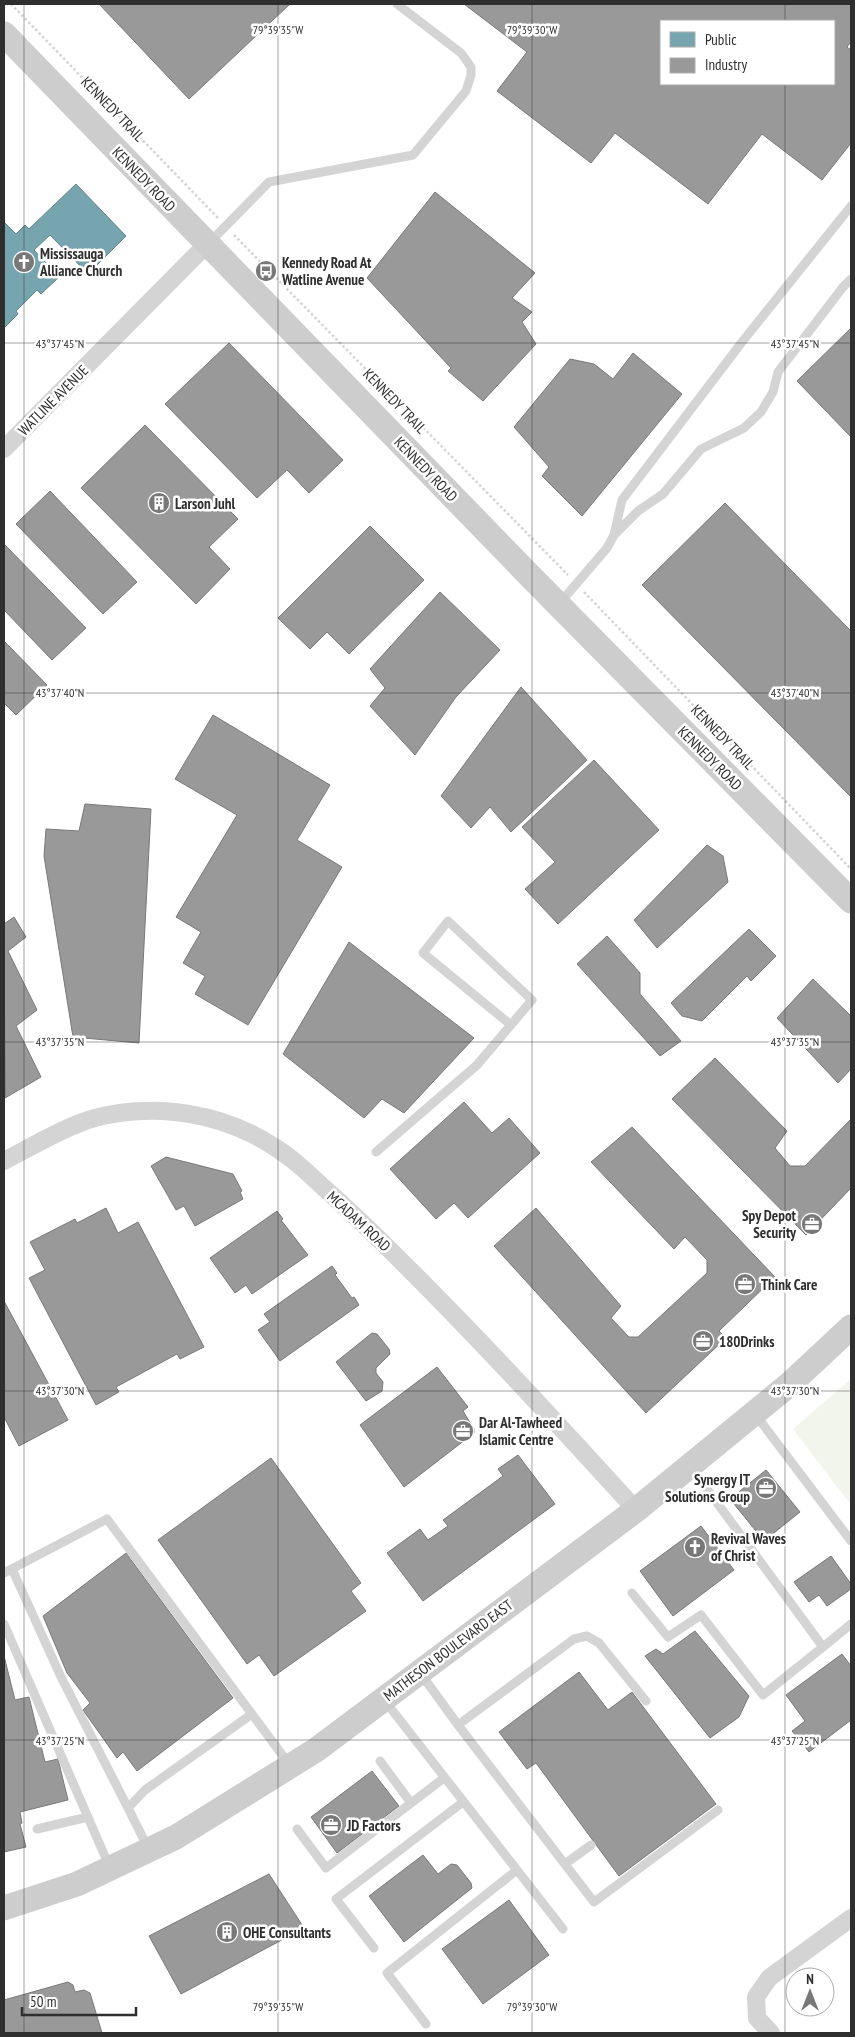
<svg xmlns="http://www.w3.org/2000/svg" width="855" height="2037" viewBox="0 0 855 2037" font-family="'PT Sans Narrow',sans-serif">
<style>
.green{fill:#f2f5ec}
.public{fill:#76a5af;stroke:#618289}
.industry{fill:#999;stroke:#797979;fill-rule:evenodd}
.lines{fill:none;stroke-linecap:round;stroke-linejoin:round}
.path{stroke:#d4d4d4;stroke-width:2.5;stroke-dasharray:2.5 2.5;stroke-linecap:butt}
.lane{stroke:#d4d4d4;stroke-width:9}
.street{stroke:#d4d4d4;stroke-width:18}
.secondary{stroke:#cdcdcd;stroke-width:25}
.ticks{fill:none;stroke:#2f2f2f;stroke-width:1;stroke-opacity:0.45}
.labels{text-anchor:middle;dominant-baseline:central;stroke-width:5;stroke-linejoin:round;paint-order:stroke}
.street-label{font-size:15px;fill:#2f2f2f;stroke:#fff}
.poi-label{font-size:15px;font-weight:bold;fill:#2f2f2f;stroke:#fff;text-anchor:start}
.ticks-label{font-size:12px;text-anchor:middle;fill:#2f2f2f;stroke:#fff;stroke-width:5;stroke-linejoin:round;paint-order:stroke}
</style>
<rect width="100%" height="100%" fill="#fff"/>
<path class="green" d="M851,1379V1505L793,1429Z"/>
<path class="public" d="M76,184L126,236L88,274L50,235L34,250L59,277L41,294L37,290L16,311L18,314L4,328V222L16,234L25,225L29,229Z"/>
<path class="industry" d="M99,4H290L189,99Z
M464,4H851V42L847,47L851,50V143L822,180L762,134L708,204L615,133L591,163L497,91L527,52ZM661,21H834V84H661Z
M435,192L535,273L512,298L532,312L522,322L536,344L483,401L448,371L451,368L367,278Z
M851,328V437L797,381Z
M229,343L343,460L309,493L287,470L257,498L165,404Z
M633,353L682,394L582,516L542,476L549,467L514,427L570,359L594,364L613,379Z
M145,425L238,519L209,547L230,569L196,604L81,488Z
M50,491L137,582L103,614L16,524Z
M725,503L851,631V797L642,585Z
M370,526L424,580L349,654L327,632L310,649L278,618Z
M4,544L86,628L52,660L4,610Z
M440,592L500,650L456,697L415,755L370,706L385,688L370,669Z
M4,641L47,685L16,715L4,703Z
M521,687L587,760L511,832L490,807L471,828L441,796Z
M213,715L330,785L297,840L342,867L248,1025L195,994L205,976L183,963L201,932L176,917L237,815L175,779Z
M594,760L659,830L558,924L525,889L555,862L522,827Z
M85,804L151,809L139,1043L73,1037L44,856L46,829L79,831Z
M707,845L723,856L728,882L657,948L634,920Z
M14,917L26,937L8,951L37,1010L16,1026L41,1077L5,1098L4,924Z
M749,929L776,956L751,981L747,976L702,1021L682,1016L671,1003Z
M607,936L640,973V994L681,1041L660,1056L577,964Z
M349,942L474,1038L404,1113L382,1099L364,1118L283,1054Z
M813,979L851,1016V1069L838,1083L777,1018Z
M715,1058L787,1131L775,1148L790,1166H805L851,1119V1188L806,1235L672,1099Z
M464,1102L492,1133L509,1118L540,1153L468,1218L454,1203L436,1219L390,1169Z
M632,1127L775,1277L719,1331L726,1338L646,1413L494,1246L536,1208L621,1306L611,1318L629,1337H638L707,1273V1260L685,1237L674,1249L591,1162Z
M166,1157L233,1174L242,1191L240,1192L243,1199L195,1226L184,1206L176,1210L151,1166Z
M106,1208L118,1233L138,1222L204,1347L180,1359L177,1354L116,1387L119,1392L96,1405L29,1278L45,1270L30,1242L75,1219L77,1223Z
M277,1211L283,1219L281,1220L308,1255L252,1294L246,1285L235,1293L210,1258Z
M332,1266L337,1273L335,1275L352,1298L354,1297L359,1305L280,1361L258,1330L270,1322L264,1314Z
M4,1301L68,1420L19,1446L4,1417Z
M372,1333L377,1334L389,1349L390,1354L376,1368V1373L383,1382L382,1391L366,1401L336,1362Z
M437,1367L468,1407L463,1411L474,1429V1433L404,1487L360,1425Z
M518,1455L555,1504L423,1601L387,1553L420,1529L428,1540L448,1526L443,1520L503,1476L498,1469Z
M271,1458L361,1583L351,1591L366,1611L274,1676L259,1655L247,1664L158,1540Z
M766,1470L800,1512L764,1541L730,1499Z
M701,1526L734,1570L673,1616L640,1571Z
M126,1553L233,1698L137,1771L123,1752L117,1758L83,1710L90,1703L67,1673L43,1616Z
M831,1556L851,1584V1589L827,1606L819,1595L809,1602L794,1582Z
M695,1631L749,1696L739,1717L710,1738L645,1656L656,1649L663,1654Z
M842,1654L851,1666V1720L809,1752L792,1731L805,1721L786,1695Z
M4,1656L15,1700L29,1697L45,1762L58,1759L68,1800L20,1812L22,1823L20,1824L26,1847L4,1852Z
M579,1672L608,1710L632,1692L716,1804L619,1876L536,1763L527,1769L499,1732Z
M372,1771L399,1806L337,1853L311,1817Z
M423,1855L438,1874L451,1864L457,1865L471,1883L472,1888L404,1942L369,1896Z
M269,1874L304,1928L181,1994L149,1936Z
M509,1900L549,1955L483,2004L442,1949Z
M68,1982L73,1985L75,1992L84,1990L90,1993L102,2033H4V2000Z"/>
<g class="lines">
<path class="path" d="M11,4L218,218
M234,235L568,575
M584,592L851,869"/>
<path class="lane" d="M208,244L269,182L413,155L466,91L471,75V67L461,53L397,4
M614,535L638,511L663,494L701,449L744,428L761,412L773,392L778,372L843,287L851,279
M559,604L607,548L614,535L622,500L742,342L851,206
M376,1152L477,1065L532,1000L448,921L423,953L511,1025
M755,1414L851,1541
M690,1466L823,1647L851,1624
M12,1569L61,1677L128,1808
M4,1573L107,1519L289,1764
M632,1593L668,1637L701,1615L763,1695L823,1647
M4,1624L110,1868
M421,1674L458,1725L574,1639L587,1636L599,1643L646,1701
M385,1701L563,1929
M458,1725L594,1902L718,1810
M380,1761L411,1803
M37,1829L88,1817
M297,1829L326,1868L444,1778
M148,1848L128,1808L145,1790L252,1714
M565,1864L591,1845
M374,1948L336,1899L463,1802
M426,2024L387,1973L517,1870"/>
<path class="street" d="M4,449L207,244
M4,1161C29,1148 54,1133 80,1123C106,1113 135,1110 163,1111C201,1113 241,1125 273,1146C291,1157 307,1172 323,1187C348,1209 372,1232 396,1256C479,1338 557,1423 636,1510
M771,2033L757,2018L756,1997L769,1978L851,1918"/>
<path class="secondary" d="M4,34L530,576L851,901
M4,1908L77,1884L176,1837L316,1750L636,1510L791,1383L851,1327"/>
</g>
<path class="ticks" d="M24,4V2033M278,4V2033M532,4V2033M785,4V21M785,84V2033M4,343H851M4,693H851M4,1042H851M4,1391H851M4,1740H851"/>
<defs>
<g id="church-disc" transform="scale(1.125)"><circle r="9.5" fill="#787878" stroke="#fff"/><path d="M-1.2-6h2.4v3.5h3.3v2.4h-3.3V6h-2.4V-.1h-3.3v-2.4h3.3Z" fill="#fff"/></g>
<g id="bus-disc" transform="scale(1.125)"><circle r="9.5" fill="#787878" stroke="#fff"/><path d="M-5-6H5V4H4V6H2V4H-2V6H-4V4H-5ZM-3.5-4V0h7V-4ZM-3.5 1.2v1.5H-2V1.2ZM2 1.2v1.5H3.5V1.2Z" fill="#fff"/></g>
<g id="building-disc" transform="scale(1.125)"><circle r="9.5" fill="#787878" stroke="#fff"/><path d="M-4-6H4V6H1V3H-1V6H-4ZM-2.5-4.3h1.7v1.8h-1.7ZM.8-4.3h1.7v1.8H.8ZM-2.5-1h1.7V.8h-1.7ZM.8-1h1.7V.8H.8Z" fill="#fff"/></g>
<g id="office-disc" transform="scale(1.125)"><circle r="9.5" fill="#787878" stroke="#fff"/><path d="M-6-3h4V-5.5h4V-3h4V5H-6ZM-1-4.5V-3h2v-1.5ZM-6 0V1H6V0Z" fill="#fff"/></g>
</defs>
<g fill-rule="evenodd">
<use href="#church-disc" x="24" y="262"/>
<use href="#bus-disc" x="266" y="271"/>
<use href="#building-disc" x="159" y="503"/>
<use href="#office-disc" x="812" y="1224"/>
<use href="#office-disc" x="745" y="1284"/>
<use href="#office-disc" x="703" y="1341"/>
<use href="#office-disc" x="463" y="1431"/>
<use href="#office-disc" x="766" y="1488"/>
<use href="#church-disc" x="695" y="1547"/>
<use href="#office-disc" x="331" y="1825"/>
<use href="#building-disc" x="227" y="1932"/>
</g>
<g class="labels">
<g class="street-label">
<text transform="translate(113 109) rotate(46)">KENNEDY TRAIL</text>
<text transform="translate(144 179) rotate(46)">KENNEDY ROAD</text>
<text transform="translate(53 400) rotate(-45)">WATLINE AVENUE</text>
<text transform="translate(395 401) rotate(46)">KENNEDY TRAIL</text>
<text transform="translate(426 469) rotate(46)">KENNEDY ROAD</text>
<text transform="translate(723 737) rotate(46)">KENNEDY TRAIL</text>
<text transform="translate(710 758) rotate(45)">KENNEDY ROAD</text>
<text transform="translate(359 1221) rotate(43)">MCADAM ROAD</text>
<text transform="translate(448 1650) rotate(-37)">MATHESON BOULEVARD EAST</text>
</g>
<g class="poi-label">
<text x="40" y="253">Mississauga<tspan x="40" dy="17">Alliance Church</tspan></text>
<text x="282" y="262">Kennedy Road At<tspan x="282" dy="17">Watline Avenue</tspan></text>
<text x="175" y="503">Larson Juhl</text>
<text x="796" y="1215" text-anchor="end">Spy Depot<tspan x="796" dy="17">Security</tspan></text>
<text x="761" y="1284">Think Care</text>
<text x="719" y="1341">180Drinks</text>
<text x="479" y="1422">Dar Al-Tawheed<tspan x="479" dy="17">Islamic Centre</tspan></text>
<text x="750" y="1479" text-anchor="end">Synergy IT<tspan x="750" dy="17">Solutions Group</tspan></text>
<text x="711" y="1538">Revival Waves<tspan x="711" dy="17">of Christ</tspan></text>
<text x="347" y="1825">JD Factors</text>
<text x="243" y="1932">OHE Consultants</text>
</g>
</g>
<g class="ticks-label">
<text x="278" y="34">79°39'35"W</text>
<text x="532" y="34">79°39'30"W</text>
<text x="60" y="348">43°37'45"N</text>
<text x="795" y="348">43°37'45"N</text>
<text x="60" y="697">43°37'40"N</text>
<text x="795" y="697">43°37'40"N</text>
<text x="60" y="1046">43°37'35"N</text>
<text x="795" y="1046">43°37'35"N</text>
<text x="60" y="1395">43°37'30"N</text>
<text x="795" y="1395">43°37'30"N</text>
<text x="60" y="1745">43°37'25"N</text>
<text x="795" y="1745">43°37'25"N</text>
<text x="278" y="2011">79°39'35"W</text>
<text x="532" y="2011">79°39'30"W</text>
</g>
<rect width="855" height="2037" fill="none" stroke="#2f2f2f" stroke-width="10"/>
<rect x="660" y="20" width="175" height="65" fill="#ffffff" stroke="#acacac"/>
<rect x="670" y="32" width="25" height="15" fill="#76a5af" stroke="#acacac"/>
<text x="705" y="45" font-size="15" fill="#2f2f2f">Public</text>
<rect x="670" y="58" width="25" height="15" fill="#999999" stroke="#acacac"/>
<text x="705" y="70" font-size="15" fill="#2f2f2f">Industry</text>
<g transform="translate(810 1992)"><circle r="24" fill="#ffffff" stroke="#acacac"/>
<path d="M0-4L9 19L0 12L-9 19Z" fill="#787878"/>
<text y="-8" font-size="14" font-weight="bold" text-anchor="middle" fill="#2f2f2f">N</text>
</g>
<path d="M22 2007v8h114v-8" fill="none" stroke="#2f2f2f" stroke-width="2.5"/>
<text x="30" y="2007" font-size="15" fill="#2f2f2f" stroke="#ffffff" stroke-width="4" paint-order="stroke">50 m</text>
</svg>
